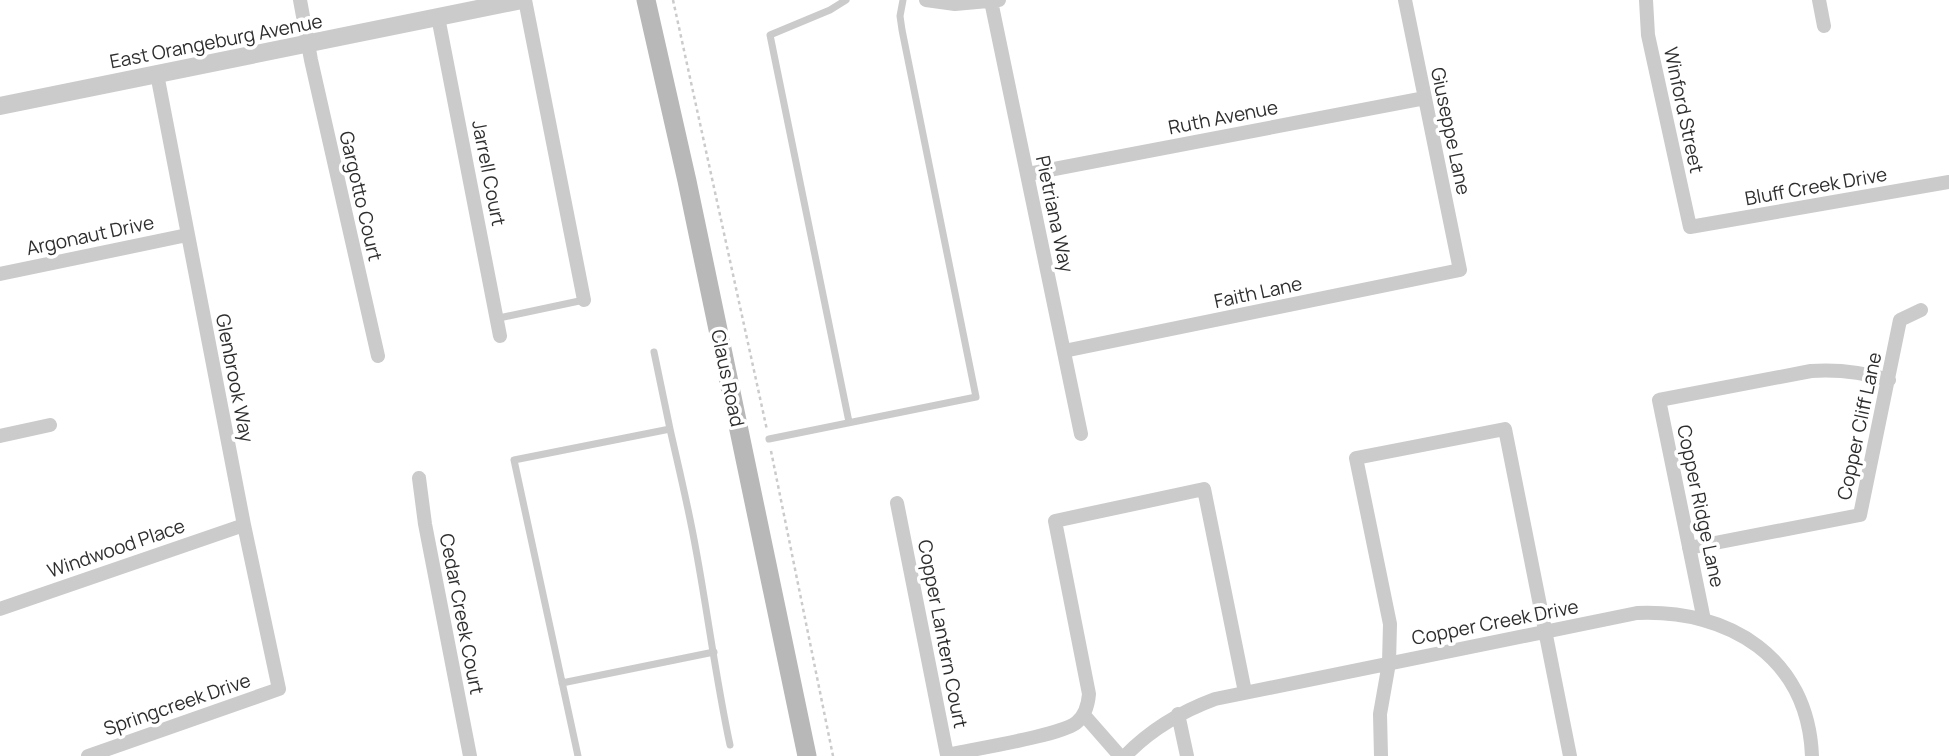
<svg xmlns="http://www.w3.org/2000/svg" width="1949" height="756" viewBox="0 0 1949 756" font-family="Manrope,sans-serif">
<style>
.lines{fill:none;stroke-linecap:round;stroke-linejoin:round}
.path{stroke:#cbcbcb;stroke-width:2.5;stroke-dasharray:3.5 3.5;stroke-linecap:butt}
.service{stroke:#cbcbcb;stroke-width:7}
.minor{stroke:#cbcbcb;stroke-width:14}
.tertiary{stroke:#cbcbcb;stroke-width:18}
.secondary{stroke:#b8b8b8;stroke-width:19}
.labels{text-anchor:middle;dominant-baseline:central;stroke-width:7;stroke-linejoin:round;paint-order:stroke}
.street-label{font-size:19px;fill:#2e2e2e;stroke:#fff}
</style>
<rect width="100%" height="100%" fill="#fff"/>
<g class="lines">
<path class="path" d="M673,0L767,430
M771,451L833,756"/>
<path class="service" d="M846,0L830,10L770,35L849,422
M499,318L584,300
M654,352L670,429
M769,439L976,397L902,30L900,16L903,0
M562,683L714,652
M578,756L514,460L670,429C679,469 689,510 696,550C708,615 716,680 730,745"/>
<path class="minor" d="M300,0L311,60L378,356
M525,0L584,300
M926,0L955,4L999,0
M1646,0L1648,35L1690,227L1949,182
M1819,0L1824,26
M991,1L1081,434
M438,17L500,336
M1028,174L1425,98
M0,274L187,235
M1064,351L1460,270L1405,0
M0,436L50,425
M419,478L425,524L470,756
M897,503L947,755C973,749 1058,736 1076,723C1085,716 1088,706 1089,694L1055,521L1204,489L1245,692
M1689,548L1860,515L1900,320L1921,310
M0,609L244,525
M1704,620L1659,400L1811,371C1839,369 1862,372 1889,380
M1178,714L1187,756
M1084,715L1120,756
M88,756L279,689L244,525L157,74
M1125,756C1151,729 1180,712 1215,699L1637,613C1730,609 1808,658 1812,756
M1381,756L1380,714L1389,663L1390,624L1356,458L1505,429L1570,756"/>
<path class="tertiary" d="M0,106L522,0"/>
<path class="secondary" d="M646,0L687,181L807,756"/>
</g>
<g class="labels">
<g class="street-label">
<text transform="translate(216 41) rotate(-11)">East Orangeburg Avenue</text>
<text transform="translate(1684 110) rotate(78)">Winford Street</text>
<text transform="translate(1223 117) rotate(-11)">Ruth Avenue</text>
<text transform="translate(1451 131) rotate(78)">Giuseppe Lane</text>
<text transform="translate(489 173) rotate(79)">Jarrell Court</text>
<text transform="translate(1816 186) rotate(-10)">Bluff Creek Drive</text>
<text transform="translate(361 196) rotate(77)">Gargotto Court</text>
<text transform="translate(1055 214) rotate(78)">Pietriana Way</text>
<text transform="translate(90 235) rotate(-12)">Argonaut Drive</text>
<text transform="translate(1258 292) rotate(-12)">Faith Lane</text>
<text transform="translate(235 378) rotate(79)">Glenbrook Way</text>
<text transform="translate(728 378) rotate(78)">Claus Road</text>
<text transform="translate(1859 426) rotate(-78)">Copper Cliff Lane</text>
<text transform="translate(1701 506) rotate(78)">Copper Ridge Lane</text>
<text transform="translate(116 548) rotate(-19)">Windwood Place</text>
<text transform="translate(462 614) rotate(79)">Cedar Creek Court</text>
<text transform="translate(1495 622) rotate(-11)">Copper Creek Drive</text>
<text transform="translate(943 634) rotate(79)">Copper Lantern Court</text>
<text transform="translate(177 704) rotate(-19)">Springcreek Drive</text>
</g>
</g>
</svg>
